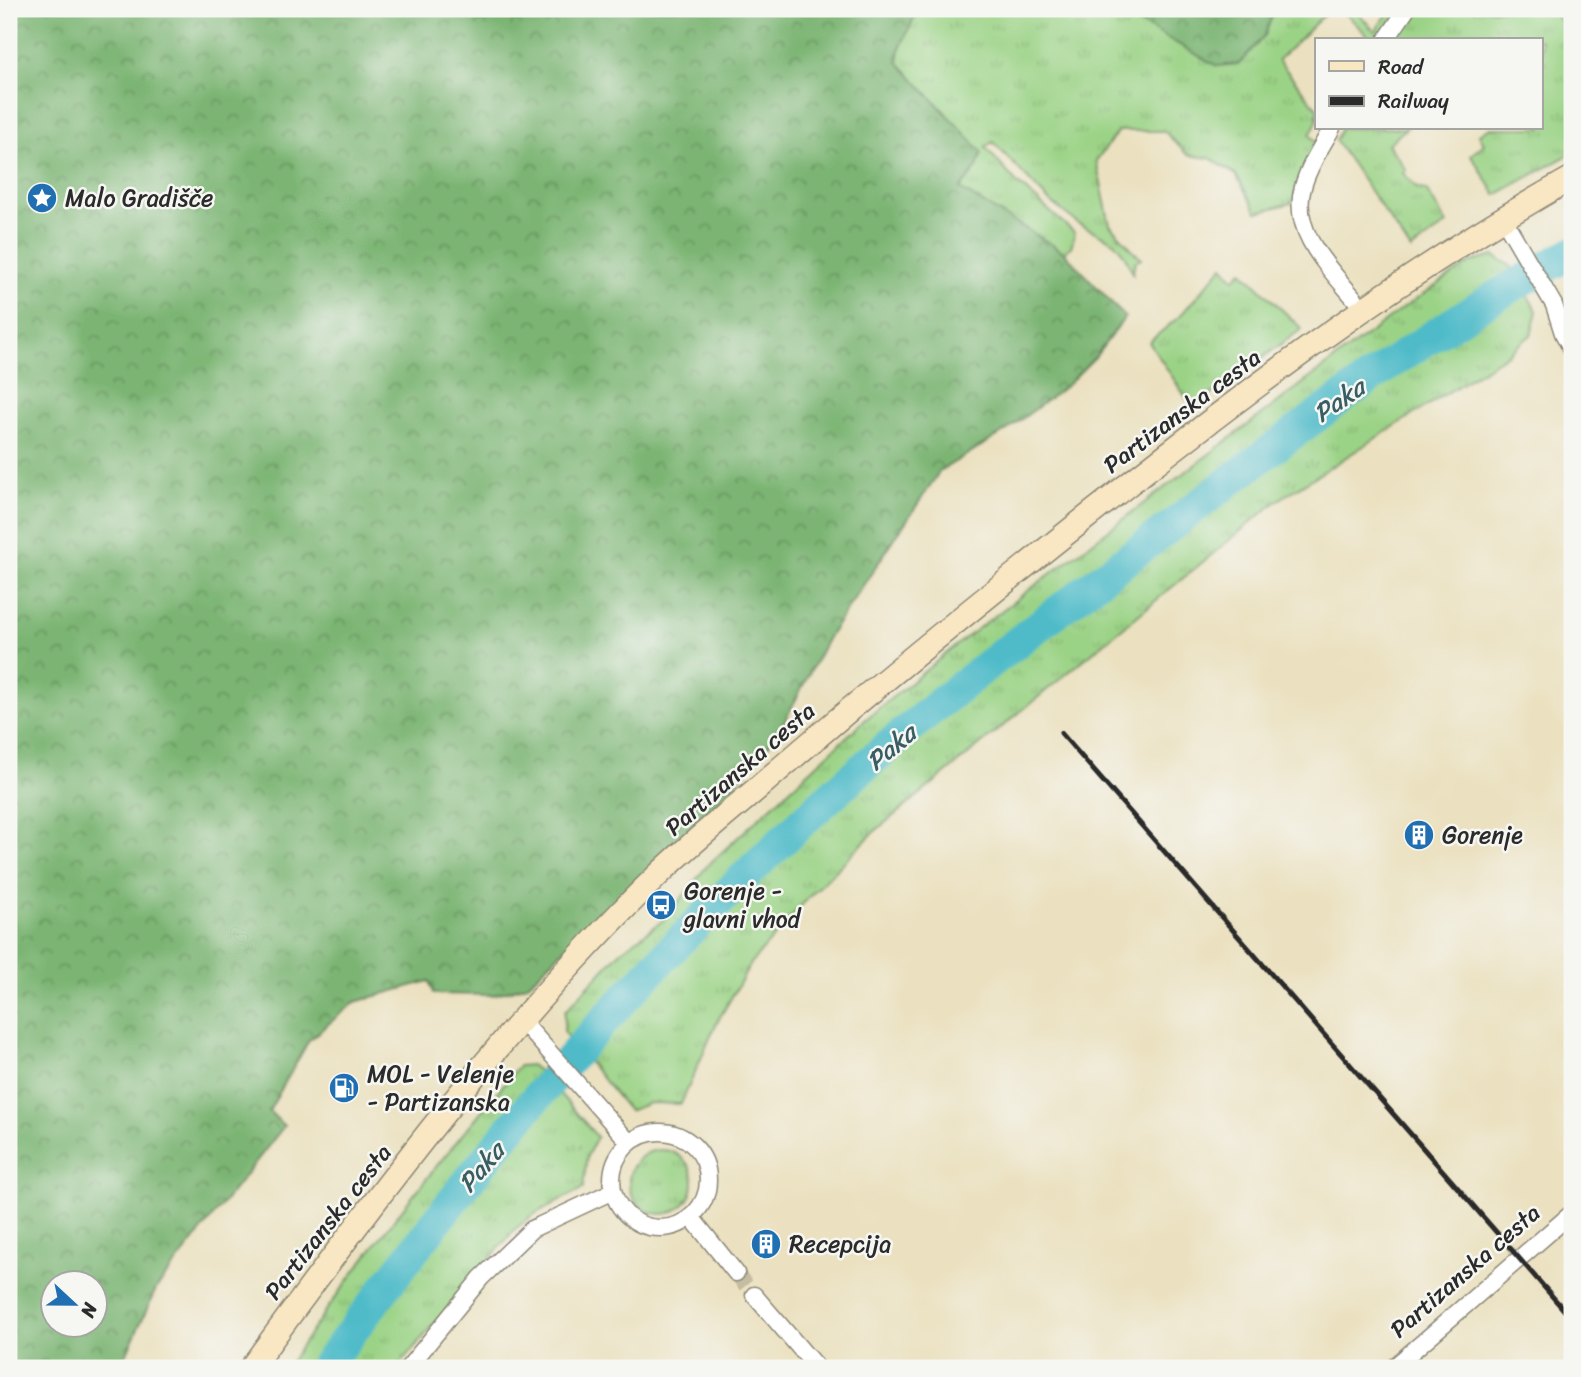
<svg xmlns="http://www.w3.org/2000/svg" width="1581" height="1377" viewBox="0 0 1581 1377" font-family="Sriracha,sans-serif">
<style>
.grass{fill:url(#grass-tufts);stroke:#637f58;stroke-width:2}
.forest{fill:url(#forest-crowns);stroke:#54704f;stroke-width:2;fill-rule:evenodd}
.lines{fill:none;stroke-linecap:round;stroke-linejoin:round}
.river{stroke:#4fbbc9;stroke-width:32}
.street-tunnel{stroke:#c5bda2;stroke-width:16;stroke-dasharray:16 8;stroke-linecap:butt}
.street-casing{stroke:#8b8676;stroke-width:19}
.secondary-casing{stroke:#8b8676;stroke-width:26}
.street{stroke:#fff;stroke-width:16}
.secondary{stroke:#f9e7c3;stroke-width:23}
.rail{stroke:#2b2b2b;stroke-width:5}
.labels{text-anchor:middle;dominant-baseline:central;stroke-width:5;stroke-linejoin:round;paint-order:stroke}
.poi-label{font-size:24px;fill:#2b2b2b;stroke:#f6f6f2;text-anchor:start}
.street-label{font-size:24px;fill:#2b2b2b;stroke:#f6f6f2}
.water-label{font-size:26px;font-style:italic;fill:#385d62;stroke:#f6f6f2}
</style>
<defs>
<pattern id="grass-tufts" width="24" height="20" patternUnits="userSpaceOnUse" patternTransform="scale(1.75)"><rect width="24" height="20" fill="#9bd386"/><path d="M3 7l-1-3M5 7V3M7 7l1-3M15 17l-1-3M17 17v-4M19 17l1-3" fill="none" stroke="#86b574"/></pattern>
<pattern id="forest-crowns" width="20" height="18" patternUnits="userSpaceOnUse" patternTransform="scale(1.75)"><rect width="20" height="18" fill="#7cb573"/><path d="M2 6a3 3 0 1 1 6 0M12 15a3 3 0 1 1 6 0" fill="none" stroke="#66935f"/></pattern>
</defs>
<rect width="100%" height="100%" fill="#f6f6f2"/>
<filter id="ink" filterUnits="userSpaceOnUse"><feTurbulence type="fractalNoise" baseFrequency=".0143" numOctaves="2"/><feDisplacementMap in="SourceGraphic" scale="14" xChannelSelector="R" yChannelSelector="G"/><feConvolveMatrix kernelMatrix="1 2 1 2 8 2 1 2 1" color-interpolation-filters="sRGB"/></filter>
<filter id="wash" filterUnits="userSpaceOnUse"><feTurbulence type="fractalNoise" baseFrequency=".00686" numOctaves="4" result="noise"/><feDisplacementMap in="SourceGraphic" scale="28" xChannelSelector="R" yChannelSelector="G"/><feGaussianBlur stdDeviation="1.57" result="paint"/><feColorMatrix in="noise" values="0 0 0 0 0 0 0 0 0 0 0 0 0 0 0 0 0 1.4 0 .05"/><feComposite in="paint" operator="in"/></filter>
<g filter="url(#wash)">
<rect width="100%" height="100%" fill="#ebe1c0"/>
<path class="grass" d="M918,9H1116L1139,24L1265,35L1274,9H1330L1278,60L1317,108V121L1310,135L1319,145L1292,203L1257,212L1236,175L1210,158L1188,155L1164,131H1118L1096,161L1110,225L1141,259L1135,262L1133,273L1124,254L1113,241L1079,224L1048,200L993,142L985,147L1016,182L1075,233L1071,247L1064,252L960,189L977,167L898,62L900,48Z
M1341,9H1354L1375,31L1391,9H1400L1377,40H1372Z
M1414,9H1553L1550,10L1572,33V153L1496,195L1471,155L1484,144L1479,134L1489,128H1541V40H1391Z
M1342,128H1407L1388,144L1406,170L1403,173L1418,189L1426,190L1447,224L1411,250L1335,140Z
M1494,256L1509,265L1515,274L1369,366L964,674L830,788L756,858L574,1044L564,1033L565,1011L620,952L666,918L707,866L866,719L964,639L1403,308L1471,262Z
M1223,266L1234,279L1242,271L1302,329L1193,408L1149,342L1180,316Z
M1523,288L1537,311L1531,335L1505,356L1277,501L874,832L806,900L752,962L716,1024L681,1104L649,1103L629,1111L583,1055L675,955L835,800L939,712L1314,425L1374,381Z
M531,1065L547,1078L439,1206L316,1368H286C357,1263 437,1164 519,1066Z
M555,1088L597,1137L587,1156L583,1188L536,1213L515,1229L397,1368H332L456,1206Z
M629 1182a32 32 0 1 1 64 0a32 32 0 1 1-64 0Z"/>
<path class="forest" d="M9,9H918L900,48L898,62L982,152L977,167L960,189L1064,252L1125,317L1095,357L1067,385L1006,431L940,471L827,639L778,734L730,790L527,985L493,995L434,994L429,981L355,1002L309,1040L269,1111L284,1126L156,1289L120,1368H9ZM52,1282H94V1324H52Z
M1116,9H1274L1265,35L1239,64L1217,66Z"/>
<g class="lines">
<path class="river" d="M324,1368C408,1258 491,1147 583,1044C674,943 777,841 880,753C972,674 1070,602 1167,529C1297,429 1427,330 1572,253"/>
</g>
</g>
<g filter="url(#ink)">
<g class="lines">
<path class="street-tunnel" d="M736,1273L754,1295"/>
<g class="street-casing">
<path id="street" d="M1386,40L1407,9
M1332,128C1322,146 1308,167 1303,187C1289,235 1336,274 1363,309
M1503,218L1554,305L1563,333L1572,350
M521,1020L629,1142
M612 1180a48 48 0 1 1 96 0a48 48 0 1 1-96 0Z
M691,1217L736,1273
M754,1295L817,1368
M408,1368L481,1278L532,1229L613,1191
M1393,1368L1572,1213"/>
</g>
<g class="secondary-casing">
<path id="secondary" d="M251,1368C376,1197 505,1024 657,876C689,845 725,816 759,787C863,696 970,610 1078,524C1236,399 1397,276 1572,178"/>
</g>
<use href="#street" class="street"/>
<use href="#secondary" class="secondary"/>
<path class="rail" d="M1061,733L1572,1319"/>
</g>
</g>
<defs>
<g id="sight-disc" transform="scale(1.575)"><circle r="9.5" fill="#1f6fb2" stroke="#f6f6f2"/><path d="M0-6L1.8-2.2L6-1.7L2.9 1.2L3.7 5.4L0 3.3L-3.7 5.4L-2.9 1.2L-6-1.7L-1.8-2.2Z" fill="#fff"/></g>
<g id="building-disc" transform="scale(1.575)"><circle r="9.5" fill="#1f6fb2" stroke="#f6f6f2"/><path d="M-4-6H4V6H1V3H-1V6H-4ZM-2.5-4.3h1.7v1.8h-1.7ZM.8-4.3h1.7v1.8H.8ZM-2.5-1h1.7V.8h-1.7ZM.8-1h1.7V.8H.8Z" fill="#fff"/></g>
<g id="bus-disc" transform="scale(1.575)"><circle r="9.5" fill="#1f6fb2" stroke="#f6f6f2"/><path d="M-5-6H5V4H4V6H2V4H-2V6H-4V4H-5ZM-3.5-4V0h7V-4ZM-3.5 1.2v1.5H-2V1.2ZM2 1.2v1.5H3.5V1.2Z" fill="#fff"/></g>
<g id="fuel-disc" transform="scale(1.575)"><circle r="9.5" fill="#1f6fb2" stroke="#f6f6f2"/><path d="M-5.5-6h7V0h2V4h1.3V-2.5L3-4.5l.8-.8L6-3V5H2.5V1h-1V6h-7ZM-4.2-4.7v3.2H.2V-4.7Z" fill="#fff"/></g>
</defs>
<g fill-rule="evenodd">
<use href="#sight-disc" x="42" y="198"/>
<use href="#building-disc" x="1419" y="835"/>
<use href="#bus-disc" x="661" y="905"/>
<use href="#fuel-disc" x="344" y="1088"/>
<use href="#building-disc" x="766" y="1244"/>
</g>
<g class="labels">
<g class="poi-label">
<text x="65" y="198">Malo Gradišče</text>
<text x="1442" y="835">Gorenje</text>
<text x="684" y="891">Gorenje -<tspan x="684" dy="28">glavni vhod</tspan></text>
<text x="367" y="1074">MOL - Velenje<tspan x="367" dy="28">- Partizanska</tspan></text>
<text x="789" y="1244">Recepcija</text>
</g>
<g class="street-label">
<text transform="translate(1182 411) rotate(-37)">Partizanska cesta</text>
<text transform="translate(740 769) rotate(-41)">Partizanska cesta</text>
<text transform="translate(328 1222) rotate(-52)">Partizanska cesta</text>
<text transform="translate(1465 1271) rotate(-41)">Partizanska cesta</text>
</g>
<g class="water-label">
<text transform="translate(1339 400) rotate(-35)">Paka</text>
<text transform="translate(891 747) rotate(-40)">Paka</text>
<text transform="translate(481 1167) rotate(-50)">Paka</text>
</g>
</g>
<rect width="1581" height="1377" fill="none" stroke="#f6f6f2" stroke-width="35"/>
<rect x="1315" y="38" width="228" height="91" fill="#f6f6f2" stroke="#a5a5a2" stroke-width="2"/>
<rect x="1329" y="61" width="35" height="10" fill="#f9e7c3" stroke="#a5a5a2" stroke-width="2"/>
<text x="1378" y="74" font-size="21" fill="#2b2b2b">Road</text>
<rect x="1329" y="96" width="35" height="10" fill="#2b2b2b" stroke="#a5a5a2" stroke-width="2"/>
<text x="1378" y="108" font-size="21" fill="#2b2b2b">Railway</text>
<g transform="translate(74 1304) rotate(112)"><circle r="33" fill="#f6f6f2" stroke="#a5a5a2" stroke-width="2"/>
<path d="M0-5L12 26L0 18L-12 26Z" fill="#1f6fb2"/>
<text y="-10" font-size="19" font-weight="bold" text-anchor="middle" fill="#2b2b2b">N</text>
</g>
</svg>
